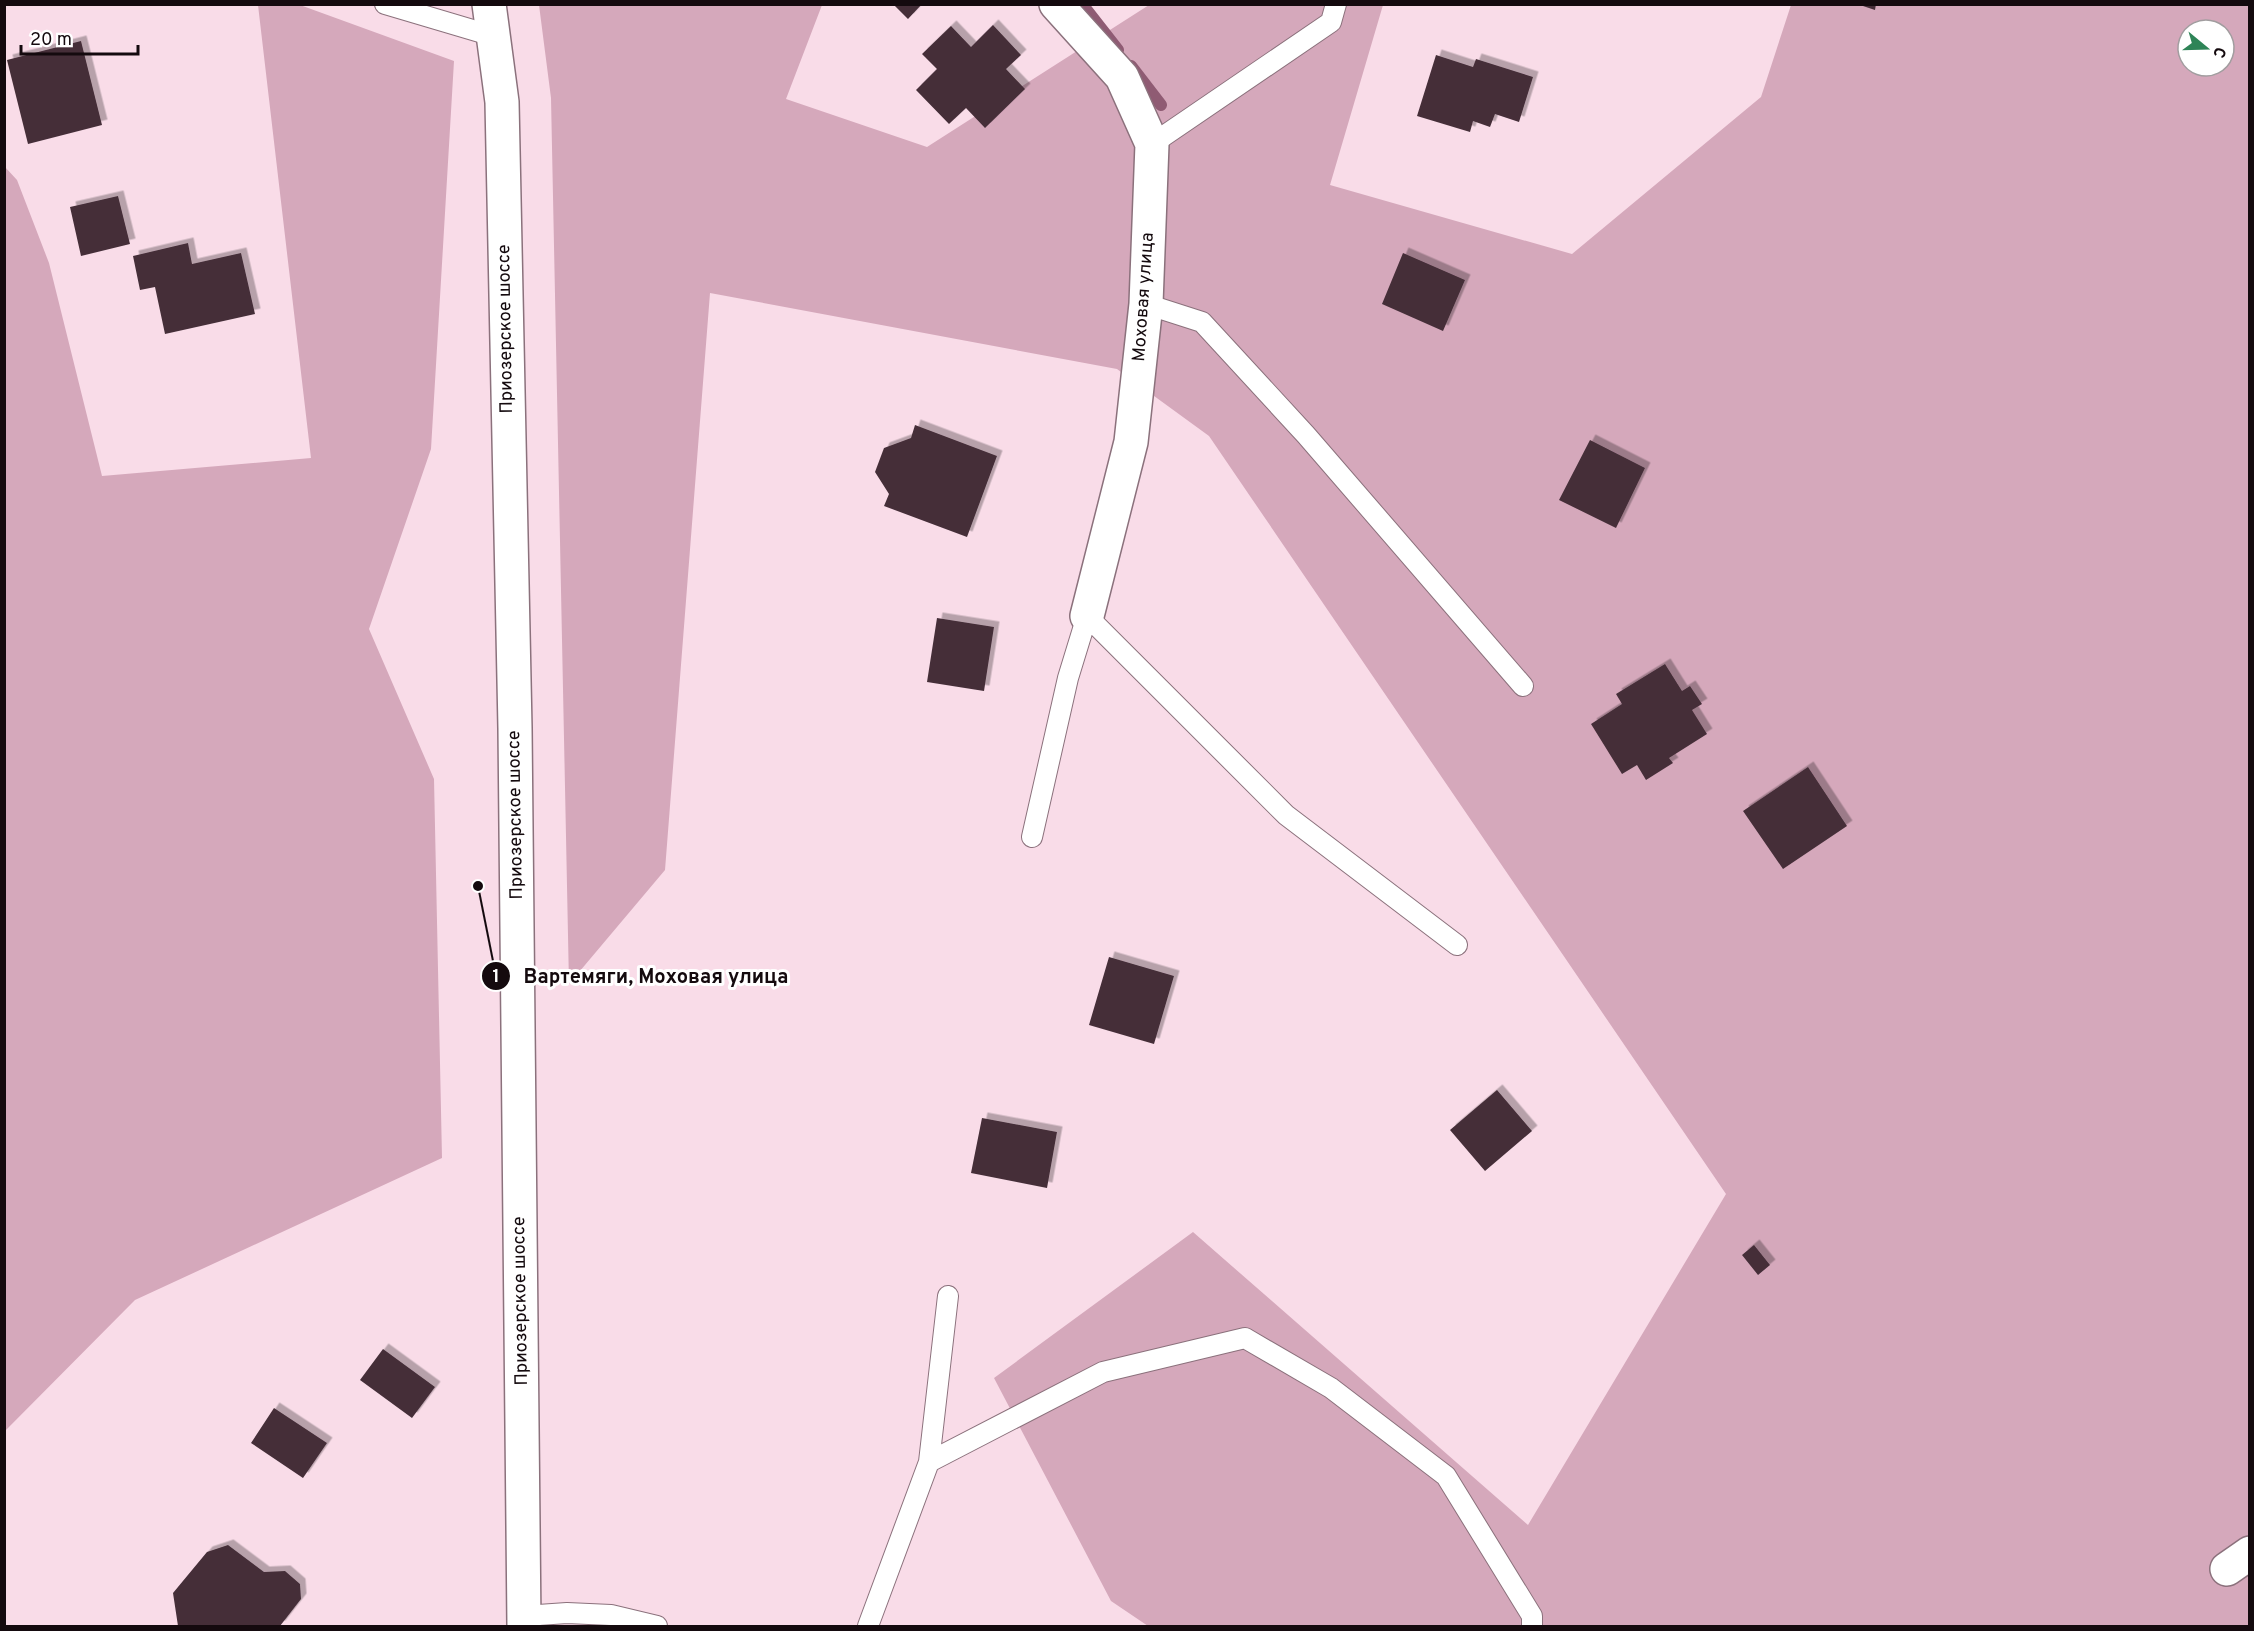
<svg xmlns="http://www.w3.org/2000/svg" width="2254" height="1631" viewBox="0 0 2254 1631" font-family="Overpass,sans-serif">
<style>
.green{fill:#d5a8bb;fill-rule:evenodd}
.lines{fill:none;stroke-linecap:round;stroke-linejoin:round}
.stream{stroke:#8f5b73;stroke-width:12}
.building{fill:#452f39;filter:url(#shadow)}
.service-casing{stroke:#8b717c;stroke-width:22}
.minor-casing{stroke:#8b717c;stroke-width:36}
.primary-casing{stroke:#8b717c;stroke-width:36}
.service{stroke:#fff;stroke-width:20}
.minor{stroke:#fff;stroke-width:33}
.primary{stroke:#fff;stroke-width:33}
.labels{text-anchor:middle;dominant-baseline:central;stroke-width:6;stroke-linejoin:round;paint-order:stroke}
.street-label{font-size:18px;fill:#140a0e;stroke:#fff}
.leader{fill:none;stroke:#140a0e;stroke-width:2}
.callout-dot{fill:#140a0e;stroke:#fff;stroke-width:2}
.mark-label{font-size:18px;text-anchor:middle;font-weight:bold;fill:#fff}
.callout-label{font-size:20px;text-anchor:middle;font-weight:bold;fill:#140a0e;stroke:#fff;stroke-width:6;stroke-linejoin:round;paint-order:stroke}
</style>
<defs>
<filter id="shadow"><feDropShadow dx="5.5" dy="-5.5" stdDeviation="0" flood-color="#0004"/></filter>
</defs>
<rect width="100%" height="100%" fill="#f9dce8"/>
<path class="green" d="M258,5H300L454,61L431,449L369,629L434,779L442,1158L135,1300L5,1431V167L17,180L49,263L102,476L311,458Z
M539,5H822L786,99L927,147L1149,5H1383L1330,185L1572,254L1761,97L1791,5H2249V1626H1148L1111,1601L994,1378L1193,1232L1528,1525L1726,1194L1209,436L1117,369L710,293L665,870L569,984L551,98ZM2188,30H2224V66H2188Z"/>
<g class="lines">
<path class="stream" d="M1082,4L1118,50
M1131,66L1161,105"/>
</g>
<path class="building" d="M893,4H922L908,19Z
M1857,4H1876L1875,10Z
M993,25L1021,55L1006,69L1025,89L985,128L966,108L949,124L916,90L937,69L922,54L951,26L971,47Z
M81,41L102,125L28,144L7,60Z
M1436,55L1473,67L1476,59L1533,77L1519,122L1495,114L1490,127L1473,121L1470,132L1417,116Z
M118,196L130,244L81,256L70,207Z
M188,243L192,264L241,253L255,314L165,334L155,287L140,290L133,256Z
M1403,253L1465,280L1443,331L1382,304Z
M915,425L997,456L967,537L884,506L889,494L875,472L884,448L911,438Z
M1590,440L1645,468L1616,528L1559,500Z
M937,618L994,627L984,691L927,682Z
M1665,664L1682,691L1690,686L1702,704L1692,710L1707,734L1669,758L1673,763L1646,780L1637,765L1622,774L1591,724L1622,704L1616,694Z
M1808,767L1847,826L1783,869L1743,811Z
M1109,957L1174,976L1154,1044L1089,1025Z
M1497,1090L1532,1131L1485,1171L1450,1130Z
M982,1118L1057,1132L1047,1188L971,1173Z
M1754,1245L1770,1265L1758,1275L1742,1255Z
M383,1349L435,1387L412,1418L360,1380Z
M274,1408L327,1443L303,1478L251,1443Z
M228,1545L264,1572L285,1571L300,1584L301,1599L280,1626H178L173,1593L207,1552Z"/>
<g class="lines">
<g class="service-casing">
<path id="service" d="M385,4L493,36
M1152,144L1331,22L1336,4
M1146,304L1202,322L1306,435L1523,686
M1032,837L1068,678L1087,616L1286,815L1457,945
M929,1462L1103,1372L1245,1338L1331,1388L1446,1476L1532,1616V1626
M524,1616L567,1613L611,1615L657,1626
M868,1626L929,1462L948,1296"/>
</g>
<g class="minor-casing">
<path id="minor" d="M1056,4L1122,77L1152,144L1146,304L1131,442L1087,616
M2227,1569L2250,1553"/>
</g>
<g class="primary-casing">
<path id="primary" d="M489,4L502,102L515,728L524,1626"/>
</g>
<use href="#service" class="service"/>
<use href="#minor" class="minor"/>
<use href="#primary" class="primary"/>
</g>
<g class="labels">
<g class="street-label">
<text transform="translate(1144 297) rotate(-86)">Моховая улица</text>
<text transform="translate(506 329) rotate(-91)">Приозерское шоссе</text>
<text transform="translate(516 815) rotate(-91)">Приозерское шоссе</text>
<text transform="translate(521 1301) rotate(-91)">Приозерское шоссе</text>
</g>
</g>
<path class="leader" d="M478 886L496 976"/>
<g class="callout-dot">
<circle cx="478" cy="886" r="6"/>
<circle cx="496" cy="976" r="15"/>
</g>
<g class="mark-label">
<text x="496" y="982">1</text>
</g>
<g class="callout-label">
<text x="656" y="983">Вартемяги, Моховая улица</text>
</g>
<rect width="2254" height="1631" fill="none" stroke="#140a0e" stroke-width="12"/>
<g transform="translate(2206 48) rotate(109)"><circle r="28" fill="#ffffff" stroke="#a19d9f" stroke-width="1.5"/>
<path d="M0-4.5L10 22L0 15L-10 22Z" fill="#2e8457"/>
<text y="-9" font-size="16" font-weight="bold" text-anchor="middle" fill="#140a0e">С</text>
</g>
<path d="M21 45v9h117v-9" fill="none" stroke="#140a0e" stroke-width="3"/>
<text x="30" y="45" font-size="18" fill="#140a0e" stroke="#ffffff" stroke-width="4.5" paint-order="stroke">20 m</text>
</svg>
